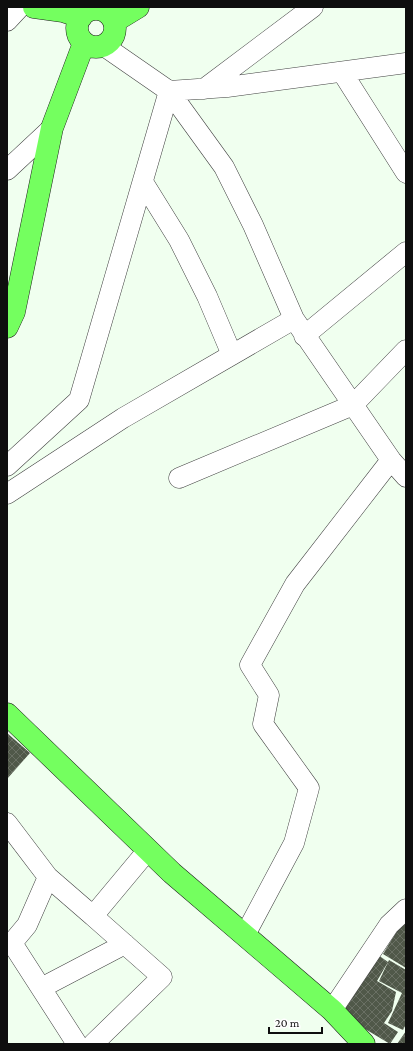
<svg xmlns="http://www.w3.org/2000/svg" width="413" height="1051" viewBox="0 0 413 1051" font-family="'Crimson Pro',serif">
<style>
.building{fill:url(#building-cross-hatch)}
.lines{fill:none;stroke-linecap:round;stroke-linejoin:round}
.minor-casing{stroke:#414141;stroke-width:21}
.major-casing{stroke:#1f1f1f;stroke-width:23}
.minor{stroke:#fff;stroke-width:20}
.major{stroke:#74ff5f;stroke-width:22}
</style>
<defs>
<pattern id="building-cross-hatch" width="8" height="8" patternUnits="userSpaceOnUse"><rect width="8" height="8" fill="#505849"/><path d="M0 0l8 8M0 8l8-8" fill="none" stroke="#6a7064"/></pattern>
</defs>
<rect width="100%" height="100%" fill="#f0ffef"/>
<path class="building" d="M7,733L30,753L7,779Z
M406,916V968L383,954Z
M374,952L388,962L377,981L396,992L392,1011L384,1023L398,1032L390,1044L337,1012Z
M389,960L406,970V1024L403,1030L388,1023L402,993L379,981Z
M406,1031V1044H397Z"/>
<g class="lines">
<g class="minor-casing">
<path id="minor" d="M7,21L20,7
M104,46L169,91L227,87L406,63
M342,72L406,173
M204,89L313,7
M169,91L224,167L253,225L294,319L391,460L406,477
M7,170L52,128
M143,182L179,240L207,296L232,355
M304,336L406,252
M7,466L79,400L169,91
M179,478L353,405L406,350
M7,494L123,418L294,319
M7,823L48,877
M245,935L294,843L309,788L263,724L269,695L250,665L295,584L391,460
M41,988L125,944
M332,1010L389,925L406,909
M77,1044L12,943L27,925L48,877L93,916L148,850
M93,1044L162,977L93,916"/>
</g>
<g class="major-casing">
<path id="major" d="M34,7L63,11L81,17
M77 28a19 19 0 1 1 38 0a19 19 0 1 1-38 0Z
M115,21L138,7
M7,327L14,312L52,128L84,43
M7,714L172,873L332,1010L364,1044"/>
</g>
<use href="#minor" class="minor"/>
<use href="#major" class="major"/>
</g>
<rect width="413" height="1051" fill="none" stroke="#0e0e0e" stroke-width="16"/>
<path d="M269 1027v6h53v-6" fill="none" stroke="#0e0e0e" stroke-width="2"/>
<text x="275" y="1027" font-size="12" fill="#0e0e0e" stroke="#ffffff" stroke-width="3" paint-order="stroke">20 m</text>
</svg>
